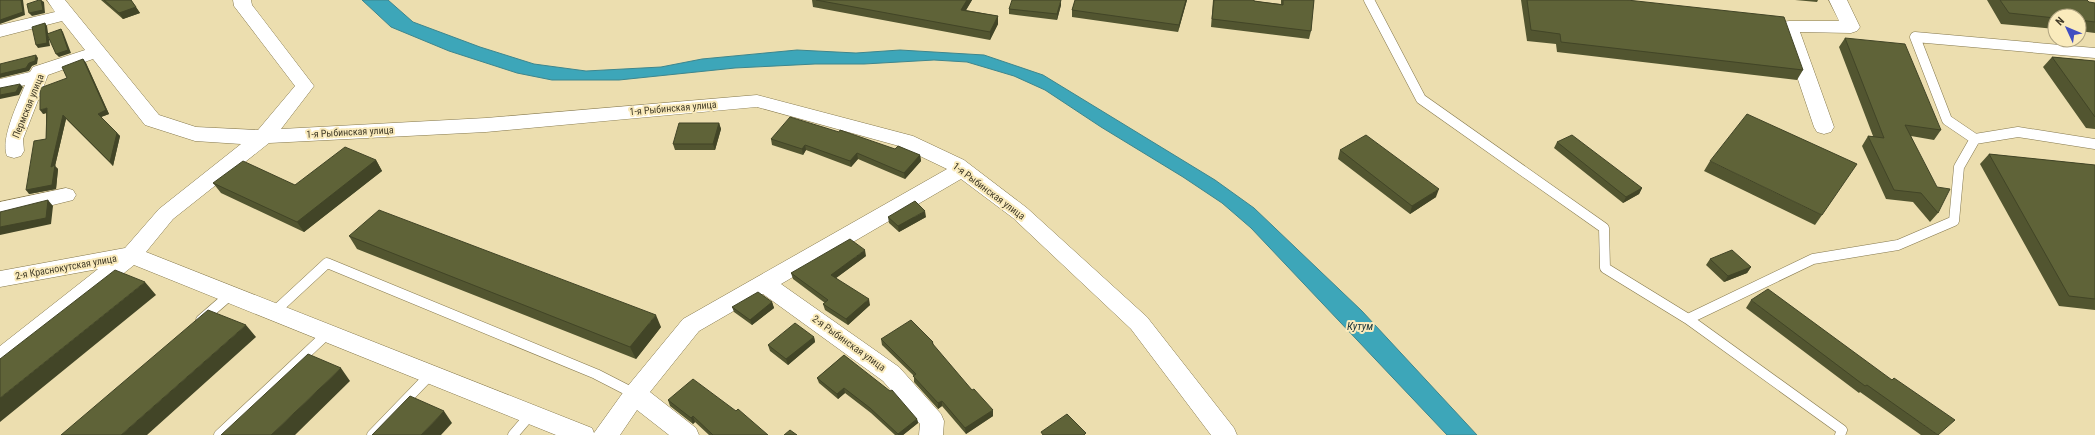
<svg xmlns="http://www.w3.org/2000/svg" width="2095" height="435" viewBox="0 0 2095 435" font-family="'Roboto Condensed',sans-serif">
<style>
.water{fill:#3da6b9;stroke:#3e868d}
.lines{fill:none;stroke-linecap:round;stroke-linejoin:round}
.service-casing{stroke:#85784c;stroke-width:11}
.minor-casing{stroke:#85784c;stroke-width:1}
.service{stroke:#fff;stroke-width:10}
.minor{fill:#fff;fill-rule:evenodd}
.wall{fill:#525530}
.shaded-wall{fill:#424527}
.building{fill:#5f6338;stroke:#424527}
.labels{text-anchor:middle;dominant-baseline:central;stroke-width:4;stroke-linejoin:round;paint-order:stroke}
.street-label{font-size:10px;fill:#403a27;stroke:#faebbc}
.water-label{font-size:11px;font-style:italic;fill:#223a3f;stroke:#faebbc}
</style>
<rect width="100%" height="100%" fill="#ecdeaf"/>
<path class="water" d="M362,0H388L413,22L480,47L534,64L586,71L661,67L702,59L797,50L856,53L900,50L984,55L1043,75L1215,180L1254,208L1362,311L1477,435H1447L1251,228L1222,203L1183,177L1101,127L1045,90L1014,76L967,62L934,60L864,64H815L735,68L619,80H552L517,73L449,51L391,27Z"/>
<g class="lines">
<g class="service-casing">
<path id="service" d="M1369,0L1421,99L1604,228L1605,268L1688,319L1842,430L1840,435
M2095,53L1915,37L1947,120L1975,139L2018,132L2095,144
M274,312L327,263L596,374L635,394
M1688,319L1813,259L1898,245L1954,221L1959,167L1975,139
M201,320L231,294
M219,435L328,333
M372,435L431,374
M513,435L531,414"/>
</g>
<g class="minor-casing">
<path id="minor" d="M47,0H65L159,115L196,127L258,130L295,86L234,6L233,0H251L252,5L314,86L281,129L486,118L757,95L913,136L964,160L1027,208L1147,317L1234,428L1237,435H1211L1131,329L1013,218L961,179L781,284L899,367L941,414L944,421L943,435H919L920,424L883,381L763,294L699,331L650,392L696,428L699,435H669L637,410L620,435H556L134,265L8,366L0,369V346L98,269L0,287V271L125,248L159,209L241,144L195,141L145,125L93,59L48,75L23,139L24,151L21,156L14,158L7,156C0,139 18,103 25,85L0,91V79L30,72L33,67L85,50L62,21L0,37V25L55,12ZM757,107L899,146L947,169L683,319L627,387L594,433L592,428L146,252L173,219L269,143L486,132Z
M1829,0H1847L1860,27L1857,31L1851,33L1800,32L1834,127L1831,132L1824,134L1817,132L1814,127L1780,26L1783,22L1789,21H1839Z
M66,188L73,190L76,195L73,200L0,218V202Z"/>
</g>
<use href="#service" class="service"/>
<use href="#minor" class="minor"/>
</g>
<path class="wall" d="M101,0H131L140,13L123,19Z
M812,0H972L966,10L998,16V24L990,40L813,7Z
M1075,0H1187L1178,32L1072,17V10Z
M1213,0H1254V1L1281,4V0H1314L1311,31L1309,39L1211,27Z
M1521,0H1627L1803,70L1797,80L1557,52L1556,44L1527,41Z
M1795,0H1818L1817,2Z
M1987,0H2087L2089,2L2095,3V33L2079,31V16H2055V29L2001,24Z
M1061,5L1057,20L1009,14V9Z
M1845,38L1941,130L1934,140L1911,136L1938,213L1930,222L1913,202L1886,199L1862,146L1868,136H1873L1839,47Z
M2052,57L2095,61V129L2086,128L2043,67Z
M83,59L86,63L109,114L101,117L120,136L113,166L66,119L55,166L58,169L56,189L29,194L46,139V113L43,114L67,78Z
M719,123L721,129L715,150H675L673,144Z
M771,139L895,149L920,155L921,161L905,179L858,159L851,167L806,150L803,155L772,145Z
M1557,142L1642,188L1639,194L1623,203L1554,148Z
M1340,150L1436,197L1410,214L1338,159Z
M1989,154L2095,165V310L2059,306L1980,164Z
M376,160L382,171L304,232L221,193L213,183L295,185Z
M1710,161L1822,215L1815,225L1704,171Z
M888,217H926L899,232L889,223Z
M349,236L661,327L636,359L357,249Z
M866,256L836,278L870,305L848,325L825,310L823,304L825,303L793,279L791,273Z
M1710,259L1751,267L1747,273L1724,282L1706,265Z
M1751,300L1938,435H1921L1860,392L1859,393L1746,308Z
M772,302L774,308L752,325L734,312L732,307Z
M814,337L815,342L788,365L770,351L768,345Z
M881,339L933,342L934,346L993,416L966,434L942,406L938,409L914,382V376L882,345Z
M844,355L917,419L918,423L903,435H895L871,413L845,393L838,399L819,383L817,378Z
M668,400L768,435H709L695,422L693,424L670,406Z"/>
<path class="shaded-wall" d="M21,0H23L25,15L0,24V20Z
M41,0L44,2L45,13L32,16L29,13Z
M967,0H972L962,17L961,10Z
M1061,0V5L1057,20V14Z
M1186,0H1187L1178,32L1179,25Z
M136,7L140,13L123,19L119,13Z
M998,16V24L990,40V32Z
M45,23L47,26L50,46L38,48L36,45Z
M61,29L63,32L71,53L59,57L56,54Z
M36,55L38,58L37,64L32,66L29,71L0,78V74L29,63Z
M83,59L86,63L109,114L101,117L98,114Z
M20,84L23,87L19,95L0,99V95Z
M47,108L50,112L43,114L40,110Z
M63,115L66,119L55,166L58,169L56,189L29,194L26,190L51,167Z
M719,123L721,129L715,150L713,144Z
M117,133L120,136L113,166L110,162Z
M805,145L806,150L803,155L802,149Z
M857,153L858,159L851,167L850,161Z
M920,155L921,161L905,179L904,173Z
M376,160L382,171L304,232L297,222Z
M1642,188L1639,194L1623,203L1626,197Z
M1439,189L1436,197L1410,214L1412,206Z
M48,200L53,206L51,224L0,235V227Z
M925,211L926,217L899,232L898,226Z
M865,250L866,256L832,281L831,275Z
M1751,267L1747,273L1724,282L1728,276Z
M145,282L156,295L0,422V398Z
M869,299L870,305L848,325L846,319Z
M772,302L774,308L752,325L750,320Z
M656,315L661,327L636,359L630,347Z
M246,325L256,337L147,435H121Z
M814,337L815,342L788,365L786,359Z
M341,368L350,381L295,435H271Z
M844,388L845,393L838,399L837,394Z
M942,401V406L938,409V403Z
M993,410V416L966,434L965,428Z
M444,411L452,423L441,435H421Z
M693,416L695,422L693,424L691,418Z
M917,419L918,423L903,435H898V434Z"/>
<path class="building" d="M0,0H21L23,12L0,20Z
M39,0H41L43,10L29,13L27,4Z
M104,0H131L136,7L119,13Z
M816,0H967L961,10L998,16L990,32Z
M1012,0H1061L1057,14L1009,9Z
M1075,0H1186L1179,25L1072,10Z
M1214,0H1254V1L1283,5V0H1314L1311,31L1212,19Z
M1527,0H1627L1784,17L1803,70L1561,42L1560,34L1531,30Z
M2000,0H2087L2089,2L2095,3V22L2079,20V16H2055V18L2009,13Z
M45,23L47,43L36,45L32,27Z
M61,29L68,50L56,54L47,34Z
M1845,38L1905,44L1941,130L1905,125L1937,187L1950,189L1938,213L1921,193L1894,190L1868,136L1884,138Z
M36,55L35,61L29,63L26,68L0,74V64Z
M2052,57L2095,61V117Z
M83,59L106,110L98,114L117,133L110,162L63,115L51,167L55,165L52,185L26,190L34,141L46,139L47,108L40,110V88L67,78L62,67Z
M20,84L16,92L0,95V88Z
M1747,114L1857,164L1822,215L1710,161Z
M790,117L839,132L840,130L895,149L898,146L920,155L904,173L857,153L850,161L805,145L802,149L771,139Z
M679,123H719L713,144H673Z
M1366,135L1439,189L1412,206L1340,150Z
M1572,135L1642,188L1626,197L1557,142Z
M345,147L376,160L297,222L213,183L243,161L295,185Z
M1989,154L2095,165V299L2069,296Z
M48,200L46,218L0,227V212Z
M915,201L925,211L898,226L888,217Z
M379,210L656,315L630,347L349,236Z
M850,239L865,250L831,275L869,299L846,319L823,304L828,300L791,273Z
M1732,250L1751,267L1728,276L1710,259Z
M115,270L145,282L0,398V359Z
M1768,289L1892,380L1894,378L1955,420L1938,435L1867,385L1865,386L1751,300Z
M758,292L772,302L750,320L732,307Z
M208,310L246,325L121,435H61Z
M911,320L933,342L932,343L972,390L974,389L993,410L965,428L942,401L938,403L913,376L916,374L881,339Z
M795,323L814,337L786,359L768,345Z
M308,354L341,368L271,435H221Z
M844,355L890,391L892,390L917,419L898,434L870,408L844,388L837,394L817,378Z
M693,379L736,411L738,409L768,435H713L693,416L691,418L668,400Z
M410,396L444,411L421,435H372Z
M1067,414L1086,433L1084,435H1043L1041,432Z
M790,430L797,435H784Z"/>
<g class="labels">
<g class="street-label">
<text transform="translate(28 106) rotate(-68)">Пермская улица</text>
<text transform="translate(673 108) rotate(-5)">1-я Рыбинская улица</text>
<text transform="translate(350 132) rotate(-3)">1-я Рыбинская улица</text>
<text transform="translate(989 191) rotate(37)">1-я Рыбинская улица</text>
<text transform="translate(66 267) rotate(-10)">2-я Краснокутская улица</text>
<text transform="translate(849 343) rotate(36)">2-я Рыбинская улица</text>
</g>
<g class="water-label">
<text x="1360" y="326">Кутум</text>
</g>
</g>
<g transform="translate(2067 28) rotate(314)"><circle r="19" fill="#faebbc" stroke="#b0a480"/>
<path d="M0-3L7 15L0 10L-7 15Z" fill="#404dc1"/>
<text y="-6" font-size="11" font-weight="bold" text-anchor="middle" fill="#403a27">N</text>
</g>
</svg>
